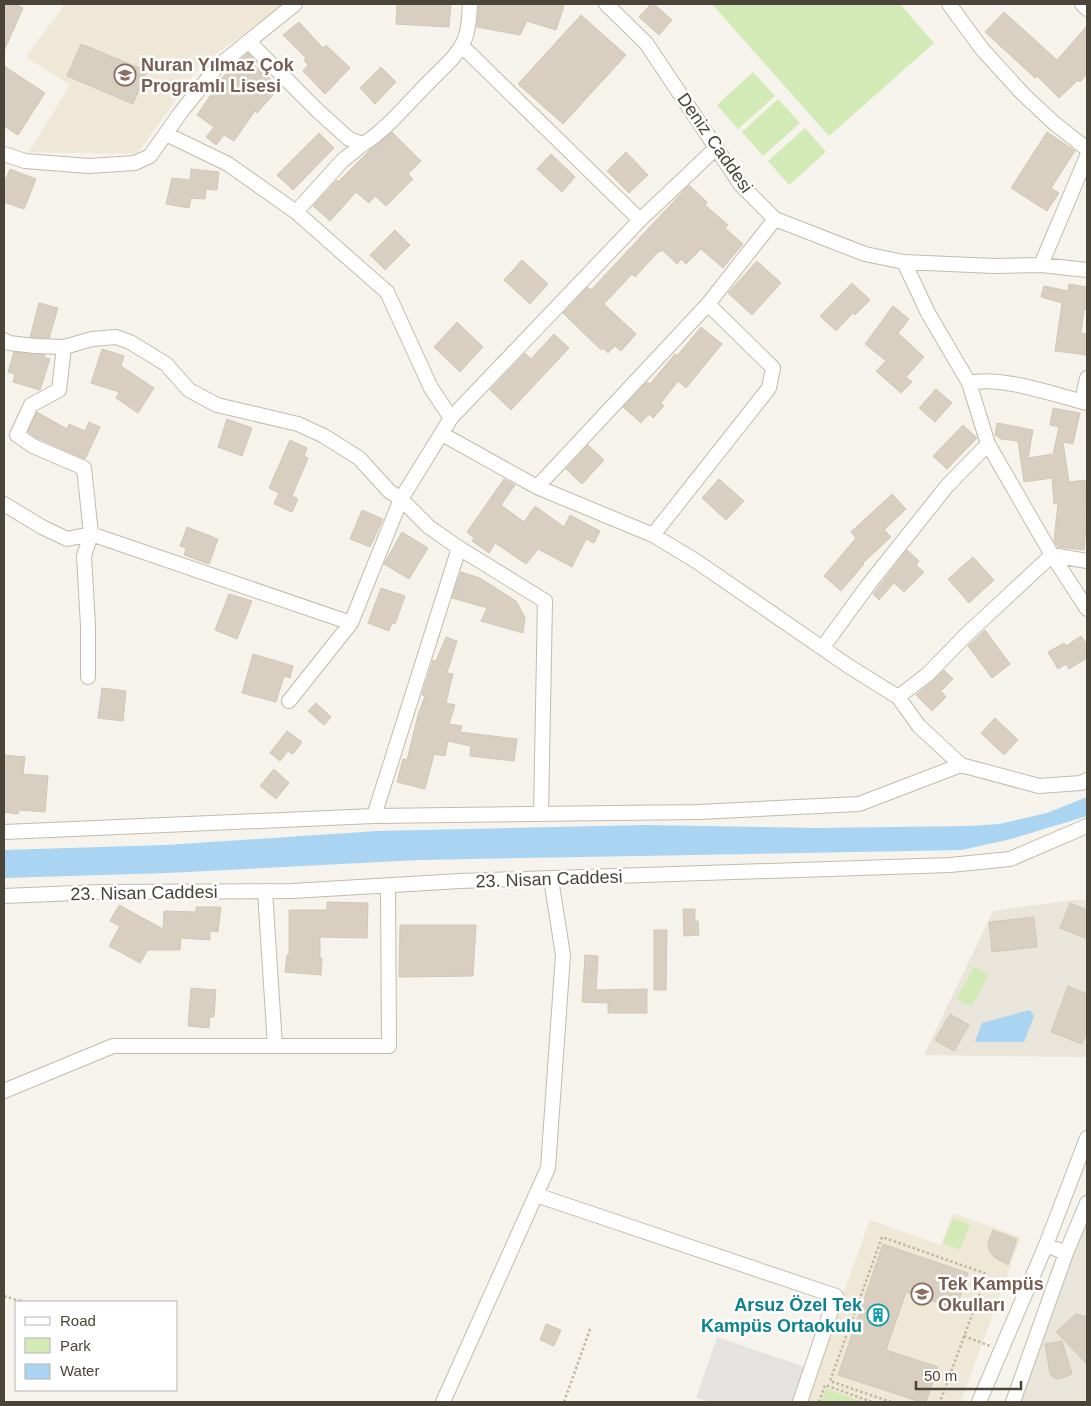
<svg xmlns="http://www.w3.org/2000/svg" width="1091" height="1406" viewBox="0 0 1091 1406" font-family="Helvetica,sans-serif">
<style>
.residential{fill:#eae5da}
.education{fill:#efe8d6}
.green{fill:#d2eab5}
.parking{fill:#e5e3e0}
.water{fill:#a9d4f2}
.building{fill:#d8cfc1;stroke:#d3c7b4}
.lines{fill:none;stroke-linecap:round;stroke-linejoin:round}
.minor-casing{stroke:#c2bbae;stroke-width:16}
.path{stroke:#c4b79f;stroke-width:2.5;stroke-dasharray:2.5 2.5;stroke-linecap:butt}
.minor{stroke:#fff;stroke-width:14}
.labels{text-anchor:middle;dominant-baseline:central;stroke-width:5;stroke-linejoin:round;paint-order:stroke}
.education-label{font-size:18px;font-weight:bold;fill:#785e54;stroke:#fff;text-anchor:start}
.street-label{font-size:18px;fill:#4b4439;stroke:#fff}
.culture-label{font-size:18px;font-weight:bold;fill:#0d838f;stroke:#fff;text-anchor:end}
</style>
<rect width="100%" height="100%" fill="#f6f3ec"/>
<path class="residential" d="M1072,900H1087V1057L924,1055L993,911Z
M1087,1190V1402H1007Z"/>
<path class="education" d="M65,4H285L200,66L137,154L29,152L70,85L26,57Z
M953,1213L1021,1237L961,1402H804L870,1220L941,1245Z"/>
<path class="green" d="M712,4H900L934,43L829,136Z
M753,72L775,96L738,129L717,105Z
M778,99L800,123L763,156L742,132Z
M805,128L826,152L789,185L768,161Z
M974,967L989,975L971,1007L956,999Z
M953,1218L970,1225L960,1250L943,1243Z
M826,1388L862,1402H821Z"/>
<path class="parking" d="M717,1337L808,1368L796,1402H710L696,1398Z"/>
<path class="water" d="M1087,797V816L1011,839L962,850L419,860L167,873L4,878V850L166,845L377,831L645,825L816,828L970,826L999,824L1047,813Z
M1030,1010L1034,1016L1024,1042H975L982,1023Z"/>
<path class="building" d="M4,4H14L23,8L4,51Z
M397,4H451L449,27L396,24Z
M479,4H558L564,6L556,30L527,21L520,35L477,27Z
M651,4H654L672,20L659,35L639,17Z
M1004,12L1057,60L1087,26V74L1080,82L1078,80L1059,98L1037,76L1035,78L985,32Z
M581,15L626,55L563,124L518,84Z
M299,22L323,48L326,45L350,68L325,94L303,71L308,65L304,60L306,58L283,35Z
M81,44L147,71L133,104L67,76Z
M248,53L257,62L254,65L280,87L257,113L255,111L234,141L224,135L216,145L206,137L214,127L197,115L215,89L213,87L235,64Z
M4,66L45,93L18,135L4,126Z
M381,67L396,82L375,104L360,88Z
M392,132L421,161L408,174L413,179L386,206L375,196L369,203L356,192L330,221L313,206L337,180L338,182L370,150Z
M1047,132L1075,151L1051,188L1059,193L1047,211L1011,188Z
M319,133L334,148L293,190L277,175Z
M626,152L648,175L629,193L607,171Z
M551,154L575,177L562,192L537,169Z
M10,169L36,179L24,209L4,202V184Z
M191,169L219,172L217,190L206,189L205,199L191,198L189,208L166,204L172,178L190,180Z
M689,185L707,202L705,205L728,225L725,228L743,244L723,268L701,249L686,264L681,259L677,264L662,250L660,252L659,251L635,277L632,274L604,304L636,334L621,351L615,346L608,353L603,348L601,350L563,313L588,287L591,290Z
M395,230L410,245L385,270L370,255Z
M522,260L548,284L530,304L504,280Z
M757,261L781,283L752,315L728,293Z
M852,283L870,300L855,315L853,313L836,331L820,316Z
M1069,284L1087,287V310L1084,309L1081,333L1087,334V355L1055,351L1062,303L1041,297L1044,286L1068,291Z
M39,303L58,308L49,338L30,337Z
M893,306L909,319L898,333L924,357L906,377L912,382L901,393L876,371L886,361L865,344Z
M457,322L483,347L460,372L434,347Z
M701,327L722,344L686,388L678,381L661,403L664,406L653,418L649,414L641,423L623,407L647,382L650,384L675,354L677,356Z
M554,334L569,348L511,410L490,390L525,353L531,359Z
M102,349L124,356L121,366L154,388L138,413L116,398L119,392L91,383Z
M14,352L45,355L44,357L50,359L40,390L13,382L15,374L8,372Z
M936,389L952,403L935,422L919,408Z
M1053,408L1080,413L1073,444L1063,442L1069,482L1085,480L1087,517L1084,550L1058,547L1054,541L1058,503L1054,504L1052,478L1024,482L1018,441L1001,439L995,435L997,423L1033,430L1028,458L1053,454L1059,427L1050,425Z
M37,412L67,429L69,424L85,431L89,422L100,427L85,459L37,438L28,432Z
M227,419L252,428L242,456L218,447Z
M963,425L977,438L947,469L933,456Z
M290,440L307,448L304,456L308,458L292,496L298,499L292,512L274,504L279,493L269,488Z
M588,445L604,460L582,484L566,469Z
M504,479L515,485L501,505L524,522L535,506L564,527L570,515L600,531L594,543L586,539L572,567L538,549L526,564L495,543L489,553L472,541L474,538L467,532Z
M719,479L744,501L726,520L702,498Z
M892,494L906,509L884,530L891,537L863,563L864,564L841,591L824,576L856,538L851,532Z
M362,510L383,519L370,547L350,539Z
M187,527L218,539L209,564L184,555L186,548L180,546Z
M402,532L428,548L409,579L384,564Z
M907,550L919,561L916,565L924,572L904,592L894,583L879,600L873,594Z
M973,557L994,580L969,603L948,579Z
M461,572L480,578L516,601L525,617L523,633L481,621L487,608L452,598Z
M381,588L405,596L395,624L392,623L389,631L368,623Z
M229,594L252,601L237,639L215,630Z
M985,630L1010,664L992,678L968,646Z
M1081,636L1087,645V658L1069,669L1066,664L1058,669L1048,652L1064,643L1066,646Z
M446,637L457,641L447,673L453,674L446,703L455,705L449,724L462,726L460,732L517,739L514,761L470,756L471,746L448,741L445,756L434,754L425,789L397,782L403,759L407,760L418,715L425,696L422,695L433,660L436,661Z
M253,654L293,666L290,678L284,676L276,702L242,693Z
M944,670L953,679L941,691L946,697L932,711L916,695L933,681Z
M102,688L126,691L123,721L98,718Z
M316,703L331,717L324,725L308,711Z
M995,718L1018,740L1004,755L981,733Z
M287,731L302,742L293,754L288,751L280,761L270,753Z
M4,755L25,757L23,774L48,776L45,812L19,810L18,814L4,812Z
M274,769L289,783L276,799L260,786Z
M327,902L368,903L367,938L320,937V958H322L321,975L285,972L287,955H289V910H327Z
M1070,903L1087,910V939L1060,928Z
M119,905L163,929L164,911L196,912V907H221L218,932L210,931V940L181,938L180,950H148L140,963L109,946L120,926L110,921Z
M683,909H695V921H698L699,935L684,936Z
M1034,917L1037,947L992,952L989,922Z
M400,925H476L473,976L399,977Z
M654,930H667L666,990H654Z
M585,955L598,956L596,990L647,989V1013H608V1003L582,1002Z
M1068,986L1087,994V1031L1082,1044L1051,1032Z
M191,988L216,990L214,1017H210L209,1028L188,1026Z
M950,1014L969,1025L954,1051L935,1040Z
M993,1230L1017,1239L1008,1265L994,1257L989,1250L988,1242Z
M883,1244L968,1273L956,1309L906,1292L886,1350L938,1367L926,1402H921L838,1375Z
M1076,1314L1087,1317V1364L1056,1332Z
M546,1324L561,1330L554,1346L540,1340Z
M1062,1341L1072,1374L1059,1379L1054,1378L1050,1374L1045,1344Z"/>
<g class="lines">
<g class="minor-casing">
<path id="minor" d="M606,4L646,43L741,185L775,219L865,254L904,262L994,266L1041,265L1087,270
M949,4L982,49L1023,94L1054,123L1087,149
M1082,4L1087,9
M249,42L318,111L349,139L363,144C384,132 410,101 428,83C439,71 454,60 462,45C469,33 469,17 470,4
M462,46L640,220
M166,134L228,164L296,212L387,292L431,388L451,418
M4,154L25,161L89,166L135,163L150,156L181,112L217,67L295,4
M296,212L342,161L363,144
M904,262L928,313L969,383L988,444L1052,555L1087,609
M1041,265L1087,156
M4,340L9,343L35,346L64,347L92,339L116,337L130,342L166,364L189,390L217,405L298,424L324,436L359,458L389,491L401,499L429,527L459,548L374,816
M64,347L59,390L31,405L17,435L33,446L84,468L91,534L351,623L401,499L451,418L640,220L716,148
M969,383C1001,375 1054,395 1087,403
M1082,402L1087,378
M442,434L537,487L653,535L696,561L850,667L898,697L919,726L961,765L1039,786L1081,783L1087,780
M537,487L708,304L775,219
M4,504L42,527L67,539L91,534L84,556L88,626V677
M653,535L769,388L773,368L708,304
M459,548L545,601L541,814
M823,647L869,584L947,486L988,444
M898,697L928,674L967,634L1052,555L1087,561
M289,701L351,623
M4,832L374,816L699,812L859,804L961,765
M265,891L275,1046
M4,896L100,892L292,891L460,881L950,865L1010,859L1087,826
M4,1091L113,1046H389L388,886
M536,1195L836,1296L800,1402
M1046,1245L1066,1253L1087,1203
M443,1402L548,1168L563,955L551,879
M979,1402L1046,1245L1087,1138
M1013,1402L1066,1253"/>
</g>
<path class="path" d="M4,1296L24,1302
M964,1336L990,1346
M564,1402L590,1329
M819,1402L825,1385L872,1402
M891,1402L830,1381L882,1237L987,1274L940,1402"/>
<use href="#minor" class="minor"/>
</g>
<defs>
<g id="school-ring" transform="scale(1.125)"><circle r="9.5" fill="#fff" stroke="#8d6e63" stroke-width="1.5"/><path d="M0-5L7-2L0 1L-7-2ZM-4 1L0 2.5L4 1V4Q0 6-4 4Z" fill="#8d6e63"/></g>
<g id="building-ring" transform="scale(1.125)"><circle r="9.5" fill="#fff" stroke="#0f9aa8" stroke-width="1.5"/><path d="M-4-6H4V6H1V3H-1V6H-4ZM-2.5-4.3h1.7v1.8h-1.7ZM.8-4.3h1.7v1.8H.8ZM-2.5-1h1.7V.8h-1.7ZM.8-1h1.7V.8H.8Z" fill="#0f9aa8"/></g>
</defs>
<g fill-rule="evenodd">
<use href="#school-ring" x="125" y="75"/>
<use href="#school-ring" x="922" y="1294"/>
<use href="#building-ring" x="878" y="1315"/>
</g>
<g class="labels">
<g class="education-label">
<text x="141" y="65">Nuran Yılmaz Çok<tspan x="141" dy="21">Programlı Lisesi</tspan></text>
<text x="938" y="1284">Tek Kampüs<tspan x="938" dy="21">Okulları</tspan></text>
</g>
<g class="street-label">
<text transform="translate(715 143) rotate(55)">Deniz Caddesi</text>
<text transform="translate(549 879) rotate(-2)">23. Nisan Caddesi</text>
<text transform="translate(144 893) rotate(-1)">23. Nisan Caddesi</text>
</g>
<g class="culture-label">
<text x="862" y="1305">Arsuz Özel Tek<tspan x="862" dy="21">Kampüs Ortaokulu</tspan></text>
</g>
</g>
<rect width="1091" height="1406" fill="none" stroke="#4b4439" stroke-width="10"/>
<rect x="15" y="1301" width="162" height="90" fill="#ffffff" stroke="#b7b4b0"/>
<rect x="25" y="1317" width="25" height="8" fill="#ffffff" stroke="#b7b4b0"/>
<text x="60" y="1326" font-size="15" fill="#4b4439">Road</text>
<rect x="25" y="1338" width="25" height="15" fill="#d2eab5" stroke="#b7b4b0"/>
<text x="60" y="1351" font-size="15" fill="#4b4439">Park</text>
<rect x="25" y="1364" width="25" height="15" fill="#a9d4f2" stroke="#b7b4b0"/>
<text x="60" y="1376" font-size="15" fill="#4b4439">Water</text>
<path d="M916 1381v8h105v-8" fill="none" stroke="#4b4439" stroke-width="2.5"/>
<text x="924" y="1381" font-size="15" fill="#4b4439" stroke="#ffffff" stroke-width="4" paint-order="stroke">50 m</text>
</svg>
